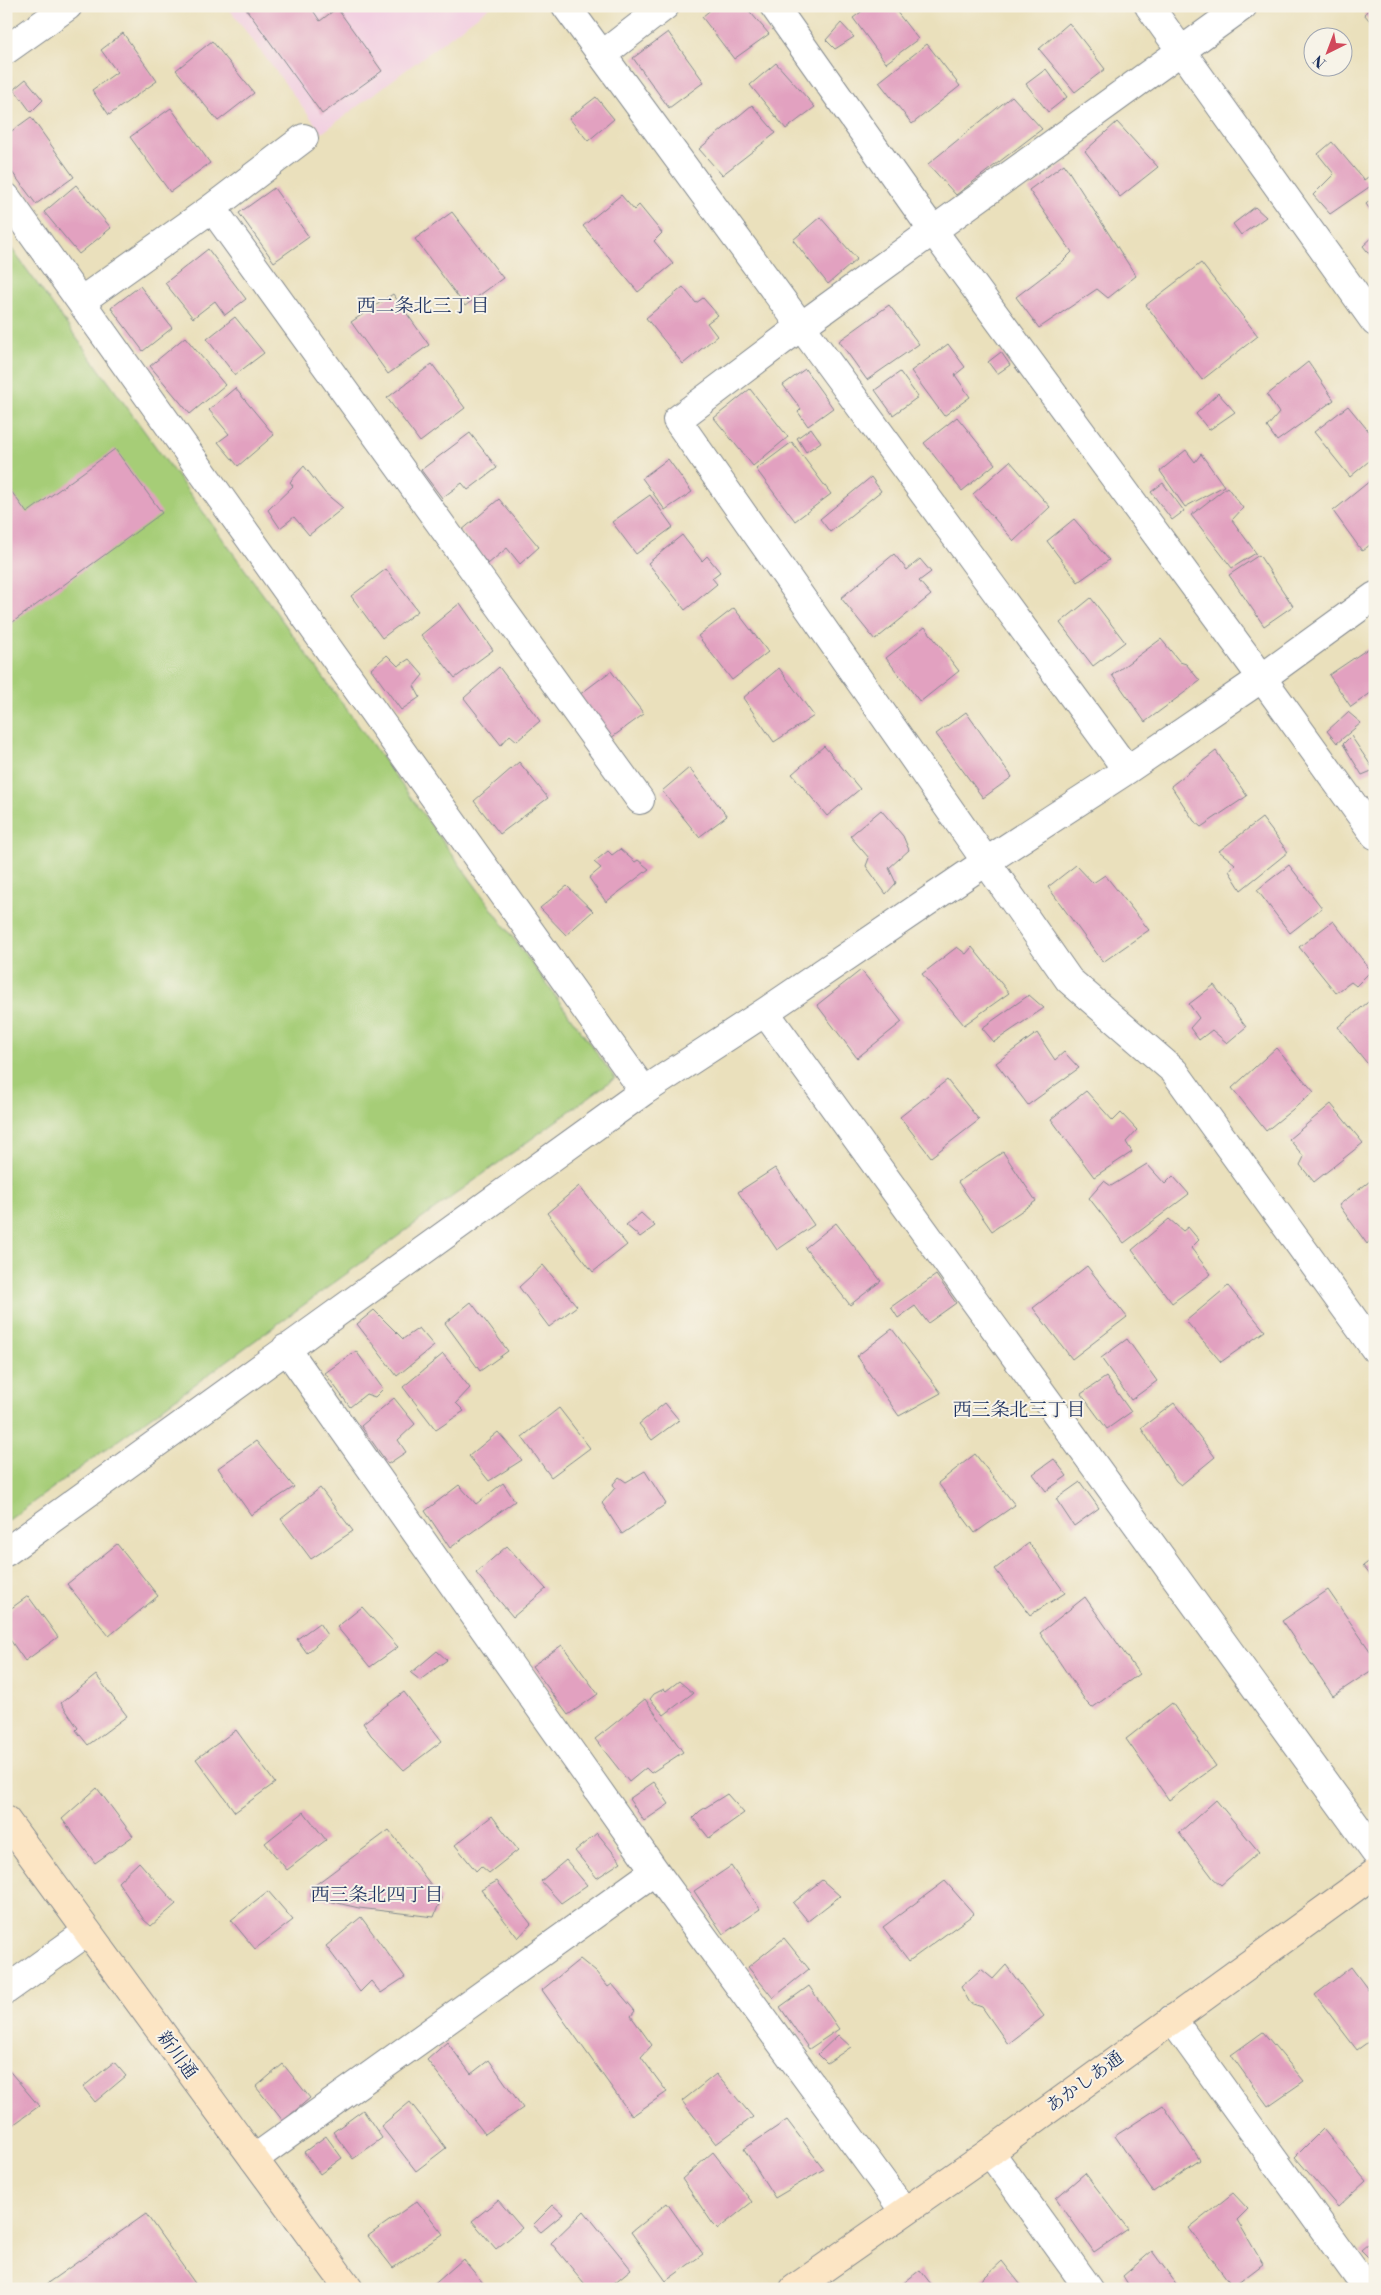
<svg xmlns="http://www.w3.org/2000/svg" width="1381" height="2295" viewBox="0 0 1381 2295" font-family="'Libre Bodoni','Noto Serif JP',serif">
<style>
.built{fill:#f2cfe1}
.green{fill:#a6cd77;stroke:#607e6a}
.building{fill:#e2a1c0}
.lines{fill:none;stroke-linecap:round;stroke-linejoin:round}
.street-casing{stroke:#82888d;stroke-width:30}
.secondary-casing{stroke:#82888d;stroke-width:30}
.street{stroke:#fff;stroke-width:28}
.secondary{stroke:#fce5c4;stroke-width:28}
.labels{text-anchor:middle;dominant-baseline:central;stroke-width:4;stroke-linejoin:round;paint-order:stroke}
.street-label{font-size:18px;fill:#1b2f5e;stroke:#f7f3e8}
.neighbourhood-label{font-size:19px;fill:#1b2f5e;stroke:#f7f3e8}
</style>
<rect width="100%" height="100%" fill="#f7f3e8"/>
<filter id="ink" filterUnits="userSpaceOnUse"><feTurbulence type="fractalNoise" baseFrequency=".02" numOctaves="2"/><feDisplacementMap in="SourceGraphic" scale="10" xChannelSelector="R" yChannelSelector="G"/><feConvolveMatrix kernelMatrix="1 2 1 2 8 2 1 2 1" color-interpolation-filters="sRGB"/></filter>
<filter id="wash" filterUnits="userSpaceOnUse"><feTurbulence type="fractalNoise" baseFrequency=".0096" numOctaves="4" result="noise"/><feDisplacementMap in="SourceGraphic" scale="20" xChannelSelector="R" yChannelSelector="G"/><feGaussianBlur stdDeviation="1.12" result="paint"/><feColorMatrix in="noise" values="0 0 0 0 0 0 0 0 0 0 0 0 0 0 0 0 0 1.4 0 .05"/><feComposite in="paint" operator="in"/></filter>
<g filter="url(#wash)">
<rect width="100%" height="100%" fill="#eae0bc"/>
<path class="built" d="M227,6H491L322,133Z"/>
<path class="green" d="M6,241L615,1078L6,1522Z"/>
<g id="blocks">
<path class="building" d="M244,6H310L320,21L337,8L382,71L322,114Z
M715,6H745L769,34L734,59L702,17Z
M869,6H902L896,11L918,39L886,63L853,18Z
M1373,6H1375V27L1364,14Z
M841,23L854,37L835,49L826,40Z
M1069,23L1105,69L1075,92L1039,49Z
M668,32L704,82L669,108L633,58Z
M123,33L157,81L109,115L92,90L117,72L101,50Z
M212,41L254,93L218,121L176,70Z
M927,44L960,86L912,124L879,82Z
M776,63L815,107L786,129L750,85Z
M1046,69L1067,97L1048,112L1026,84Z
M26,79L43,100L31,112L14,89Z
M1012,96L1042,129L956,195L928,164Z
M596,97L614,119L588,141L569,118Z
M752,105L776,133L722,175L699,149Z
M171,108L210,163L170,192L130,137Z
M31,117L74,177L36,204L6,164V135Z
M1117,122L1158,167L1120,197L1085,151Z
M1332,142L1364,180L1375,172V183L1330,214L1313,195L1334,174L1318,154Z
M1064,164L1136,276L1108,298L1097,289L1039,328L1016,297L1062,262L1072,252L1029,190Z
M76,185L111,228L79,254L44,212Z
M274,188L309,237L274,262L239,213Z
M621,195L634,210L639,205L662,233L654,241L673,264L638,292L583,226Z
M1375,196V216L1366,204Z
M1255,207L1266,217L1241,235L1233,224Z
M452,212L503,278L465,306L415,239Z
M820,217L857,259L828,284L793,240Z
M1375,235V261L1363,246Z
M208,249L246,299L225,315L215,301L193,318L165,283Z
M1201,263L1258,336L1202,380L1146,305Z
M140,286L172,328L143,351L111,308Z
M683,287L696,303L703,298L718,315L707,323L717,336L683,364L646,318Z
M393,294L429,345L388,374L351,322Z
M889,305L919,344L867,380L839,341Z
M235,317L264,353L235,375L207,339Z
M185,337L225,385L190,414L150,366Z
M948,344L965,367L955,375L970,397L944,416L911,371Z
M1001,352L1010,365L997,374L988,362Z
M1308,362L1334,400L1277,441L1267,427L1279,413L1267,395Z
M432,364L465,408L420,442L387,398Z
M805,369L833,408L808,426L798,412L801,409L783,385Z
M900,372L918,397L893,415L875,390Z
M235,388L274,435L238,466L218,442L229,434L209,410Z
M750,389L788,437L753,466L714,418Z
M1218,393L1235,412L1209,430L1196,414Z
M1348,406L1375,439V456L1350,477L1314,432Z
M957,417L995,464L962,491L924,443Z
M811,428L821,442L806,452L797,438Z
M470,433L497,468L468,490L462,483L442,498L421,470Z
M792,442L831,494L795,521L756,469Z
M115,449L162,513L6,627V484L27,513Z
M1186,450L1195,462L1201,454L1224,486L1185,507L1160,471Z
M668,459L692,492L665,510L642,478Z
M1010,461L1050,507L1014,541L973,494Z
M304,466L325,493L343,508L309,535L294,517L280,528L268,510L293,486L290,482Z
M871,477L881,491L830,532L820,519Z
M1371,480L1375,485V541L1362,551L1333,511Z
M1163,483L1184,511L1172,520L1151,492Z
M1227,487L1243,508L1232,520L1256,553L1232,568L1191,515Z
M650,495L673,527L636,554L612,522Z
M499,499L539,547L520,564L507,548L488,564L461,531Z
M1074,519L1109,560L1078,582L1047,541Z
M682,535L702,561L707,556L720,572L712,578L717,584L685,610L648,563Z
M894,554L907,570L920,559L931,572L919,581L931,595L875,640L841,598Z
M1259,555L1293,606L1264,626L1229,575Z
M386,569L418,611L382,638L351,596Z
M1091,598L1125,642L1093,666L1060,623Z
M460,603L493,650L455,678L421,635Z
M734,608L768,652L732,680L698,636Z
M925,627L959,671L920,702L886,658Z
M1161,639L1180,662L1186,664L1200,681L1145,722L1112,675Z
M1375,644V690L1351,707L1329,675Z
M387,655L398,666L409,659L423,675L414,686L420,697L401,710L371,669Z
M499,667L540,721L517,741L510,735L501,745L464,698Z
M779,668L814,716L774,742L743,698Z
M611,671L644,714L611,738L579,695Z
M966,712L1012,777L983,798L936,734Z
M1348,712L1361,723L1337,743L1327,731Z
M1351,736L1374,770L1362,775L1343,744Z
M824,746L860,789L827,816L792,774Z
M1216,751L1247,796L1201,827L1194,821L1171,786Z
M519,762L548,798L500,834L474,801Z
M689,768L727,816L699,837L662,791Z
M881,810L903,836L909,850L889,868L896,883L886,894L866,866L869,858L850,836Z
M1262,818L1288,852L1241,890L1229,871L1235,864L1219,851Z
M620,849L635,862L638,860L649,869L606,902L589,878L601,868L594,862L608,851L612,855Z
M1076,865L1093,883L1105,875L1149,930L1103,962L1048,887Z
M1289,865L1322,908L1290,933L1257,890Z
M567,886L593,911L566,935L540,908Z
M1333,921L1371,971L1356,986L1351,982L1336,993L1299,947Z
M957,947L966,954L972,947L1009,993L964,1025L922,974Z
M861,970L902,1022L857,1058L817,1005Z
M1214,985L1246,1027L1227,1043L1212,1030L1199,1040L1190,1028L1199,1018L1189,1004Z
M1029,995L1044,1008L994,1042L982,1028Z
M1373,998L1375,1000V1073L1338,1027Z
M1037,1033L1055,1060L1064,1052L1079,1068L1028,1105L996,1063Z
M1276,1048L1314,1092L1266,1131L1232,1088Z
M947,1080L979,1120L931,1157L900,1117Z
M1086,1091L1113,1121L1121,1113L1137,1130L1126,1142L1132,1152L1094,1177L1051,1119Z
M1331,1104L1363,1143L1314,1182L1300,1165L1304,1157L1289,1139Z
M1003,1152L1036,1201L992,1231L958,1182Z
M1147,1164L1165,1184L1173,1176L1189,1194L1124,1243L1089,1198L1104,1181L1111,1186Z
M775,1168L814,1225L777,1250L738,1192Z
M1374,1178L1375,1239L1373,1237L1367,1244L1339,1205Z
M579,1186L627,1245L593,1272L547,1213Z
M641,1213L655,1226L640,1237L626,1225Z
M1169,1219L1183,1231L1188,1227L1199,1240L1191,1248L1211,1274L1172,1303L1132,1250Z
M836,1223L881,1281L850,1305L805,1248Z
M543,1265L577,1306L549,1327L519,1287Z
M1087,1266L1127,1317L1072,1359L1033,1308Z
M936,1275L956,1303L928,1323L915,1306L898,1318L891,1307Z
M1228,1286L1265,1331L1221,1362L1186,1321Z
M471,1302L508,1351L480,1371L445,1323Z
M374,1310L403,1339L419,1328L434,1346L397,1376L357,1324Z
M892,1329L941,1393L899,1416L857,1356Z
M1127,1339L1157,1381L1131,1400L1101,1358Z
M356,1351L383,1389L375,1397L366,1394L350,1407L325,1373Z
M443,1354L470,1388L456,1403L464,1411L436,1430L403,1387Z
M1106,1377L1131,1412L1107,1429L1081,1394Z
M394,1398L415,1424L398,1440L406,1452L388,1464L361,1426Z
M665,1403L679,1420L652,1440L639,1424Z
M1174,1403L1215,1457L1181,1485L1176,1481L1141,1428Z
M559,1408L590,1448L551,1477L522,1437Z
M498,1432L522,1460L489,1481L469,1456Z
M256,1441L294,1487L251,1515L218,1468Z
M975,1454L1015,1505L975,1533L938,1483Z
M1054,1459L1067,1476L1046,1491L1033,1474Z
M645,1471L666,1504L622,1534L602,1503L615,1488L613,1484L619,1477L626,1482Z
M1080,1482L1099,1508L1074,1526L1056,1499Z
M503,1483L515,1501L450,1548L425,1511L459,1485L476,1504Z
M320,1488L353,1531L311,1559L281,1519Z
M1029,1543L1065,1593L1030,1615L995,1569Z
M117,1544L158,1596L109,1636L67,1584Z
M507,1546L546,1589L513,1617L476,1573Z
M1375,1557V1581L1363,1566Z
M1328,1590L1375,1658V1668L1333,1696L1282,1621Z
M28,1596L58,1637L25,1661L6,1634V1612Z
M1085,1597L1139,1674L1092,1708L1087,1703L1040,1633Z
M362,1607L398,1647L370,1667L337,1627Z
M319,1623L327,1635L307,1653L297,1639Z
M562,1645L598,1694L568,1715L532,1666Z
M437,1651L447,1660L420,1680L411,1673Z
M96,1675L127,1716L88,1745L76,1730L78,1728L61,1703Z
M679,1681L693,1693L664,1715L650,1699L654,1694L664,1689L666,1691Z
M404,1692L442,1741L404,1770L371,1735L363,1723Z
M645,1699L683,1752L651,1773L646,1768L629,1782L595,1739Z
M1172,1703L1216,1766L1169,1800L1126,1739Z
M236,1730L275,1783L235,1812L196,1759Z
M654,1782L669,1804L644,1821L629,1799Z
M97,1788L133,1836L95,1863L62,1819Z
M727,1794L744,1813L709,1838L693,1818L700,1811Z
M1216,1800L1259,1852L1221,1885L1213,1878L1179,1833Z
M304,1812L326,1840L287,1870L265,1843Z
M492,1816L518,1850L489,1873L481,1866L476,1871L455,1845Z
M389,1830L441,1898L434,1917L359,1908L311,1897V1888Z
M597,1833L621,1862L597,1878L575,1851Z
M566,1860L587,1885L561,1903L541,1881Z
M139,1862L176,1904L151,1926L144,1920L118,1882Z
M731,1866L760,1909L723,1934L694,1891Z
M822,1880L840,1896L808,1921L793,1903Z
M497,1881L531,1924L518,1938L481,1890Z
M945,1881L974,1914L909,1961L883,1927Z
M268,1891L293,1920L255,1949L231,1920Z
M361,1917L405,1977L381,1993L371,1981L360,1992L326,1946Z
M784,1938L809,1969L773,1998L748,1967Z
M580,1959L596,1972L608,1987L612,1984L635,2011L631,2016L652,2045L641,2057L667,2092L632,2116L542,1990Z
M1006,1965L1044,2016L1008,2044L982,2007L970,2003L961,1987L981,1969L993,1979Z
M1351,1967L1375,1999V2037L1357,2050L1315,1995Z
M809,1986L839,2029L809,2049L780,2007Z
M1263,2032L1304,2081L1268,2106L1231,2055Z
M838,2035L851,2047L827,2063L818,2054Z
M447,2042L471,2074L489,2060L523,2108L485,2134L427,2060Z
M114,2062L126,2076L95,2102L83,2087Z
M283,2064L310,2098L283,2121L256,2087Z
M6,2067L39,2106L6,2130Z
M716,2074L753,2117L716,2144L682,2101Z
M410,2102L446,2148L416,2171L381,2126Z
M1163,2105L1200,2160L1153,2192L1115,2136Z
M363,2110L382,2138L353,2159L333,2132Z
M787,2120L824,2169L775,2198L744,2149Z
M1323,2129L1366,2181L1338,2207L1295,2157Z
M326,2136L342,2158L320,2174L304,2152Z
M713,2152L752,2202L718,2229L713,2224L682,2179Z
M1085,2173L1128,2229L1094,2252L1056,2198Z
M1233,2193L1248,2209L1237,2220L1263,2264L1233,2287L1189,2228Z
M498,2200L522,2228L496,2249L472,2221Z
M417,2201L443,2234L393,2268L368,2236Z
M667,2203L703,2254L666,2281L631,2232Z
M553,2205L563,2214L541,2232L533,2225Z
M584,2211L631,2269L607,2289H589L551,2243Z
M146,2214L199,2289H39Z
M1375,2238V2264L1361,2250Z
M1152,2251L1180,2289H1131L1123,2276Z
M463,2259L488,2289H429Z
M1002,2261L1024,2289H972Z
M920,2270L935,2289H896Z"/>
</g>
</g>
<g filter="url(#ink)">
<use href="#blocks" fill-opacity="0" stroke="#82888d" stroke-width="1"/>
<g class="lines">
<g class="street-casing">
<path id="street" d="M566,6L1127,770
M774,6L934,232L1262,678L1375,835
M1149,6L1375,322
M1243,6L800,327L677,420L1069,980L1174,1071L1375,1349
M6,50L68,6
M602,55L665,6
M6,197L644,1091
M212,208L640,800
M81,301L212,208L304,138
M765,1012L1375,1852
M286,1348L655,1871L904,2211
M6,1552L644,1091L765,1012L987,861L1127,770L1262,678L1375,596
M6,1990L87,1932
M1172,2019L1367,2289
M990,2152L1089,2289
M254,2159L655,1871"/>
</g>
<g class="secondary-casing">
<path id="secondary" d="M6,1820L349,2289
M794,2289L990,2152L1375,1873"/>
</g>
<use href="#street" class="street"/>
<use href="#secondary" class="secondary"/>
</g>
</g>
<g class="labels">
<g class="street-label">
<text transform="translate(177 2055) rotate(54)">新川通</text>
<text transform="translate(1085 2082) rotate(-36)">あかしあ通</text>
</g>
<g class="neighbourhood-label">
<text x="423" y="306">西二条北三丁目</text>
<text x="1019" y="1410">西三条北三丁目</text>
<text x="377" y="1895">西三条北四丁目</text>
</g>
</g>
<rect width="1381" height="2295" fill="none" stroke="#f7f3e8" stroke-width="25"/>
<g transform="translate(1328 52) rotate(222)"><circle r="24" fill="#f7f3e8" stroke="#9fa5b1"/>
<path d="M0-4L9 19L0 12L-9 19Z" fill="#d1495b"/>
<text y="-8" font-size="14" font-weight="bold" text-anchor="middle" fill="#1b2f5e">N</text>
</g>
</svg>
